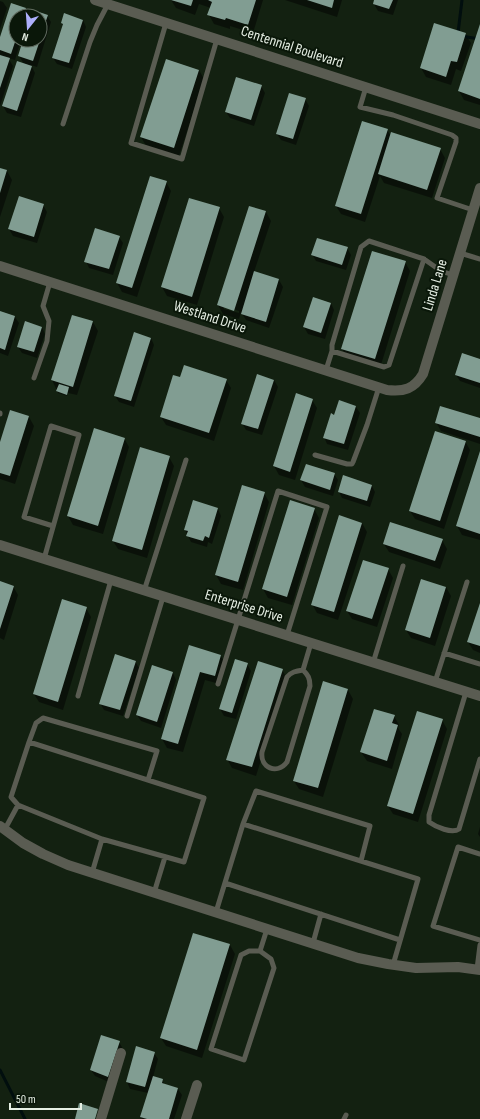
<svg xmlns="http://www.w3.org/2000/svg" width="480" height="1119" viewBox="0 0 480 1119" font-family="'Sofia Sans Condensed',sans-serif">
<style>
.shadow{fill:#0007;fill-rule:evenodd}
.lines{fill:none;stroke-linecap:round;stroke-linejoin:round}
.stream{stroke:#010e0e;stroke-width:3}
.building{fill:#819d92}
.service{stroke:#5a5c52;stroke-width:5}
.minor{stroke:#5a5c52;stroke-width:10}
.labels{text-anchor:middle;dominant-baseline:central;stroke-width:4;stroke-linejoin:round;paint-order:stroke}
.street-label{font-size:15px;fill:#e6efe4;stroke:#0a1709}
</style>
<rect width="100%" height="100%" fill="#132111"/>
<path class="shadow" d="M171,0H263L253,33L230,26V29L214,24L209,15L211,8L199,4L195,15L176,8Z
M285,0H342L337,17Z
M375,0H398L393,15L378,11L374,4Z
M0,1L3,2L7,8L0,29Z
M11,4L25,9L29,15L16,16V40H21L15,60L8,58L13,66L0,106V56L2,57L0,54V40Z
M32,16H47L51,22L37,67L31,65L35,73L21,117L7,113L3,106L24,64L19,56L24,40H40V16Z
M83,20L86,27L72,69L57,64L53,58L63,26L62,23Z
M480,26V105L464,100L459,91Z
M465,34L471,43L461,71L456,69L451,85L426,77L421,68Z
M199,70L204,79L179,156L146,146L141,137Z
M261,86L265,93L254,126L230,118L226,112Z
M305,99L309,106L296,145L281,140L277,134Z
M387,130L391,136L440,149L445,158L432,198L384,183L380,176L365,222L341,214L336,206Z
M0,169L7,171L12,180L0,217Z
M166,182L171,191L137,297L122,292L117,283Z
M43,205L47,212L37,243L13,236L9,229Z
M250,207L266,212L271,221L254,272L279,280L283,287L269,328L246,320L241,312L239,319L223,314L218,305ZM224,306L239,311V313L224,309Z
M219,208L224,217L197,305L167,296L162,287Z
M119,237L123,243L113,275L89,268L86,261Z
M347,248L351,255L346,270L316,261L312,254Z
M405,262L410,271L380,368L347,357L342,349Z
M331,303L334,310L325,339L308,334L304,327Z
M0,312L15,317L19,323L8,356L0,353Z
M93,322L98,331L77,395L68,393L67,396L58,393L52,380Z
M42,327L45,334L37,358L22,353L18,347Z
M151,338L154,345L134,407L119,402L115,396Z
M480,360V388L460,381L456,375Z
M181,378L226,380L231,388L214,441L166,425L161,417Z
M274,380L278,387L262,435L246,430L242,423Z
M312,400L317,408L295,480L279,475L274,466Z
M339,401L356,407L360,413L348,450L327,444L324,437L335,416Z
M29,417L34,426L15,484L0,479V446Z
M480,419V444L441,431L436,422Z
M124,438L129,447L103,534L73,525L68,516Z
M465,441L470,450L444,529L415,519L410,511Z
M480,453V540L462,535L457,526Z
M169,457L174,466L147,558L118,549L113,541Z
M334,474L338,480L333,496L305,487L301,480Z
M372,486L375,492L370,507L342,498L339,492Z
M264,493L269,502L243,590L221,584L216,575Z
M218,509L221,516L212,544L208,542L207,547L191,542L185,530Z
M314,509L319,518L292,605L268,598L263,589Z
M362,523L367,532L338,620L317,613L312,604Z
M442,540L447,549L440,569L389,552L384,544Z
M388,569L393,578L377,627L352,619L347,611Z
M0,582L13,586L18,595L4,640L0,638Z
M446,587L451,596L435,646L411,638L406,630Z
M480,605V653L473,650L468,642Z
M86,608L91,617L63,710L39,702L34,694Z
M190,647L221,656L226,665L220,684L205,680L183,752L167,748L162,739Z
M135,661L139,668L123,716L104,710L100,703Z
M247,664L251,671L236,719L224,716L220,709Z
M282,670L287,678L256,776L232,768L227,759Z
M173,673L176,680L161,728L141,721L137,715Z
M324,683L348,690L353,699L323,797L299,789L294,781Z
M394,716L399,725L398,728L402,734L392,769L367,761L361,752Z
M442,720L447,729L418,822L393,814L388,806Z
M480,827V837L478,834Z
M230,945L235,954L202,1058L166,1046L161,1038Z
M119,1042L123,1049L111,1083L95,1076L91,1070Z
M154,1053L158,1059L153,1077L162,1080L165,1085L178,1089L182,1095L174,1119H142L141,1117L148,1093L130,1089L127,1082Z"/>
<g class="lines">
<path class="stream" d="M462,0L458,33L467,37L480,39
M0,1070L25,1119"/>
</g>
<path class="building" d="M171,0H193L191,6Z
M208,0H256L248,25L226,18L225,20L207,15L212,2Z
M307,0H334L332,8Z
M374,0H393L389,9L373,4Z
M11,3L26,8L23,16H16V39L11,54L0,50V37Z
M33,10L48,15L40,38V16H31Z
M64,13L83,20L69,63L52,58L63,24L61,23Z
M434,23L466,33L457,62L451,61L446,77L420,68Z
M480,24V99L458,91Z
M23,40H40L33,61L18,56Z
M0,55L10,58L0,88Z
M166,59L199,70L174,148L140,137Z
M17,61L32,66L17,111L2,106Z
M236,77L262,85L251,120L225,112Z
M289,93L306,98L293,139L276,134Z
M362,121L388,129L361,214L335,206Z
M391,132L441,148L427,190L378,174Z
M0,168L7,170L0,193Z
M150,176L167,181L132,288L116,283Z
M19,196L44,204L34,237L8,229Z
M189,198L220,207L192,297L161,287Z
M249,206L266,211L234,311L217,305Z
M95,228L120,236L109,269L84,262Z
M317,238L348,247L342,265L311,255Z
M372,251L406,261L375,359L341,349Z
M254,271L279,279L266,322L241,314Z
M313,297L331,303L321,333L303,327Z
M0,311L15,316L5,350L0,348Z
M72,315L93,321L73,387L51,380Z
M25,321L42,327L34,352L17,347Z
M134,332L151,338L131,401L114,396Z
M462,353L480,359V383L455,375Z
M184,365L227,379L209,433L160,417L173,375L180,377Z
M257,374L274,380L258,429L241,424Z
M59,384L69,387L67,395L56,391Z
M296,393L313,399L290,472L273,466Z
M339,400L356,406L344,444L323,438L331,413L334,415Z
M440,406L480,418V437L435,423Z
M10,410L29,416L10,476L0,473V442Z
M94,428L125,438L98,526L67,516Z
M435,431L466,441L440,521L409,511Z
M140,447L170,456L142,550L112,541Z
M480,451V534L456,526Z
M306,464L335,473L330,490L300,480Z
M343,475L372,485L367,501L338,492Z
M242,485L265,492L238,582L215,575Z
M193,500L218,508L209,538L205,536L203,541L186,536L188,531L184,530Z
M290,500L315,508L287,597L262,589Z
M339,515L362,523L334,612L311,605Z
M390,522L443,539L435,561L383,544Z
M363,560L389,568L372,619L346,611Z
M421,579L446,587L430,638L405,630Z
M0,581L14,586L0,629Z
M62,599L87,607L58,702L33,694Z
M480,603V646L467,642Z
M189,645L221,655L215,676L200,672L178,744L161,739Z
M115,654L136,661L120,710L99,704Z
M235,659L248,663L232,713L219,709Z
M258,661L283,669L252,767L226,760Z
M152,665L173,672L157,722L136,715Z
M323,681L348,689L318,788L293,781Z
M374,709L395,715L392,723L398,725L387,761L360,752Z
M417,711L443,719L413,814L387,806Z
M193,933L230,944L197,1050L160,1038Z
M101,1035L120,1041L108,1077L90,1070Z
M136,1046L155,1052L145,1087L126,1082Z
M153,1076L163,1079L162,1083L178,1088L169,1119H147L140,1117Z
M79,1103L98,1109L95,1119H75Z"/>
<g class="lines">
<path class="service" d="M166,23L131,143L182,159L217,39
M366,87L360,107L393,115L452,135L456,138V142L437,198L473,210
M63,124L90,42L97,25L108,4
M460,253L480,259
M332,351V345L361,247L369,241L424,259
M326,370L332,351L384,367L389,365L424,259L441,271L453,275
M34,378L47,341L49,321L43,306L50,282
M0,414V413
M315,455L347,464H352L353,462L367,425L379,387
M44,559L79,435L51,426L24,517L53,526
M144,591L186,460
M444,653L480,664
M373,663L403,566
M303,670C296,671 291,672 287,677L262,752C260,768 277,775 287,762L310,686C310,678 308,675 303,670L311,643
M435,682L467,582
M218,684L278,491L327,507L287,635
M466,692L429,815V822C436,827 452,834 459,829L480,759
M78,696L111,580
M127,716L163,597
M29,742L36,723L43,718L157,751L148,780
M18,805L11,797L29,742L204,798L184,862L102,839
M243,824L256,791L370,826L361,861
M5,829L18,805L102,839L92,873
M480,854L458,847L433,926L480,940
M225,883L400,940
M154,893L165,857
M216,912L243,824L418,879L393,965
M313,943L321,914
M260,951H249L241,955L211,1049L244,1060L274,968L271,959L260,951L267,929
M477,969L480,945
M344,1119L346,1115"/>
<path class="minor" d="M95,0L480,124
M0,266L387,390C404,392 414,389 423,374L480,188
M0,545L480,696
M0,826L23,843L43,854L68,865L358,958L388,964L416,968L458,967L480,970
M101,1119L121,1053
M186,1119L197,1085"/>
</g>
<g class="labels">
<g class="street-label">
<text transform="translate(292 47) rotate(18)">Centennial Boulevard</text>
<text transform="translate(435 285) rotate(-73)">Linda Lane</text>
<text transform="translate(210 317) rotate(18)">Westland Drive</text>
<text transform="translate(244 606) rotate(17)">Enterprise Drive</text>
</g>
</g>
<g transform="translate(28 28) rotate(197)"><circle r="19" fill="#0a1709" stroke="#626d61"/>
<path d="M0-3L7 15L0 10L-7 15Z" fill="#adaffb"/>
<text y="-6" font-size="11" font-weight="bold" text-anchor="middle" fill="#e6efe4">N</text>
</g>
<path d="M10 1103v6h71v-6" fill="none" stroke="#e6efe4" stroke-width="2"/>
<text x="16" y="1103" font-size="12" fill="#e6efe4" stroke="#0a1709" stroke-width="3" paint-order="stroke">50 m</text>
</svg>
